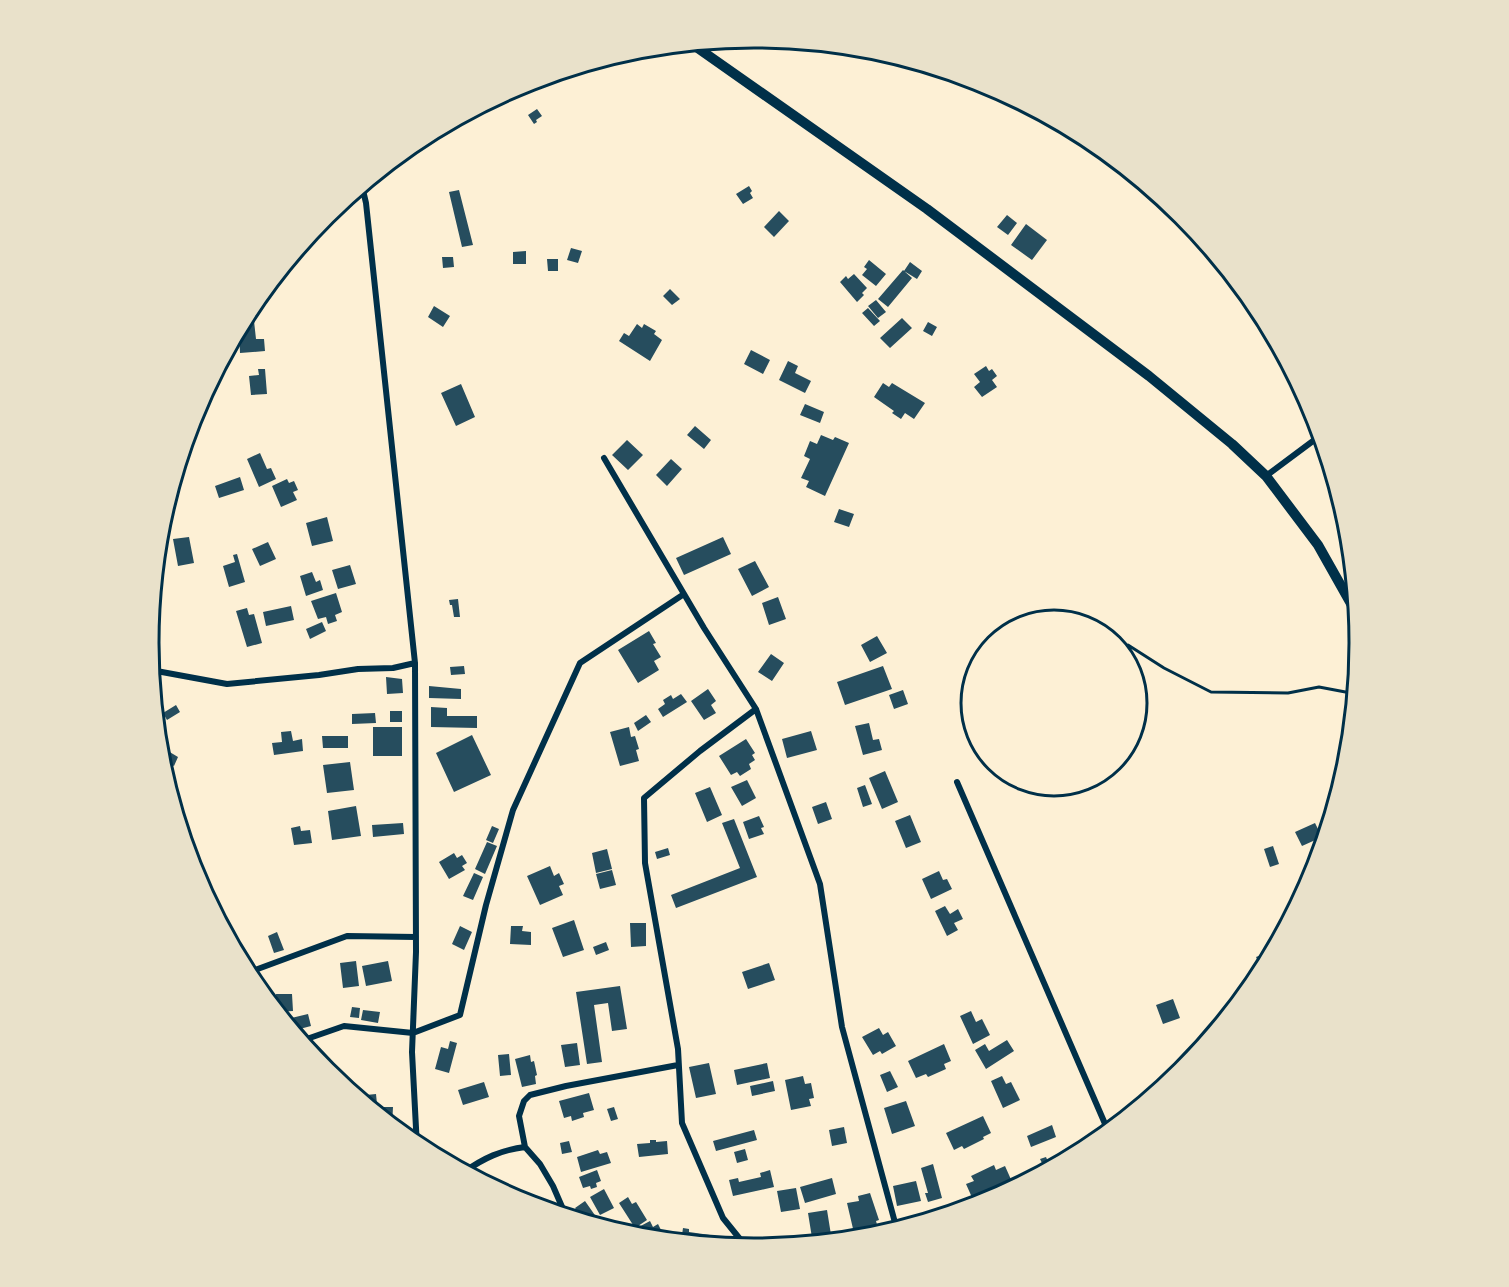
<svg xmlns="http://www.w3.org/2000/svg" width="1509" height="1287" viewBox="0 0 1509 1287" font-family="'Playfair Display',serif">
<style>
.building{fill:#264d5e}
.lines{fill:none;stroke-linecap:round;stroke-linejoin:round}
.path{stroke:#003049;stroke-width:3}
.minor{stroke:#003049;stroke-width:6}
.tertiary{stroke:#003049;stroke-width:10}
.rim{fill:none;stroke:#003049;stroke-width:3}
</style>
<rect width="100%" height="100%" fill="#fdf0d5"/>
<path class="building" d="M537,109L542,116L536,120L537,122L534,124L528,115Z
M749,186L752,191L750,193L753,198L743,204L736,194Z
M459,190L473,245L462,247L449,192Z
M779,211L789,221L774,237L764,227Z
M1007,215L1017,223L1008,235L997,227Z
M1026,224L1047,240L1032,260L1011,245Z
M571,248L582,251L578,263L567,260Z
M526,251V264H513V252Z
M442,257H453L454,267L443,268Z
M547,259H558V271H548Z
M869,260L886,274L876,286L862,275L867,269L864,267Z
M910,262L922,271L917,279L904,271Z
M903,270L912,278L888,307L878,299Z
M854,274L867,288L862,293L864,295L857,302L840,282L846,276L848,279Z
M670,289L680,299L672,305L663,296Z
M876,300L886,312L878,318L868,306Z
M434,306L450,316L443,327L428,317Z
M868,308L880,321L874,326L862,313Z
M902,318L912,328L890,348L880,338Z
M254,321L256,339H264L265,351L240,353L239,329L243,322Z
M928,322L937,327L932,336L923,331Z
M637,324L642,328L644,324L656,331L654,334L662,340L650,361L619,341L624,333L629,336Z
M751,350L770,360L763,374L744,364Z
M788,361L798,366L795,373L811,381L805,393L779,380Z
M986,366L989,371L992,369L997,376L992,380L997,387L982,397L974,387L980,382L974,374Z
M258,369H265L267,394L251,395L249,376L259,375Z
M883,383L889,387L892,383L925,403L914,419L905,413L901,419L892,413L894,411L874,397Z
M461,384L475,417L456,426L441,393Z
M805,404L824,412L820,423L800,415Z
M695,426L711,440L704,449L687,435Z
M821,435L833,440L835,437L849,443L825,496L806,487L809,481L801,478L810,459L804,456L810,441L817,444Z
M627,440L643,455L628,470L612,455Z
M260,453L267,469L271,468L276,479L259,487L247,459Z
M671,459L682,469L667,486L656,475Z
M240,477L244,490L219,498L215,486Z
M287,479L289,483L294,481L298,490L293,492L297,500L281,507L272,486Z
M839,509L854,514L849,527L834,522Z
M327,517L333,541L312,546L306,523Z
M189,537L194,563L178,566L173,539Z
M723,537L731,554L684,575L676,558Z
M268,542L276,559L260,566L252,549Z
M237,554L245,582L229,587L223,566L235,562L233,555Z
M755,561L769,587L752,596L738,569Z
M350,565L356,584L338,589L332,570Z
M312,572L316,582L320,580L323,590L306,596L300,576Z
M336,593L342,612L335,615L337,621L328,624L326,617L318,619L311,601Z
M778,597L786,619L769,625L762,603Z
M458,599L460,617H454L452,605H450L449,600Z
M291,606L294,620L266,626L263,612Z
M247,608L249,615L254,614L262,643L247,647L236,611Z
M322,622L326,631L310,639L306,629Z
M649,631L656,643L653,644L661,657L654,661L659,670L638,683L618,650Z
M877,636L887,653L870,662L861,645Z
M771,654L784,663L772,681L758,672Z
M464,666L465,674L451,675L450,667Z
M883,666L892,689L845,705L837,682Z
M386,677L402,679L403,693L387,694Z
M429,686L461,689V699L429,698Z
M708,689L716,701L711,705L716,713L704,720L691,701Z
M903,690L908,704L894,709L889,695Z
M681,694L687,702L663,717L658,709L665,704L663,700L671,695L673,699Z
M176,705L180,712L167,720L163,713Z
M431,707L447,708V716H477V728L431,727Z
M390,711H402V722H390Z
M375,713L376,723L352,724V714Z
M646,715L651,722L638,731L634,723Z
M869,723L873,740L879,739L882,750L863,755L855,726Z
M373,727H402V756H373Z
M629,727L631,737L635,736L639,749L636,750L639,761L620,766L610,732Z
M291,731L293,741L302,739L303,751L274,755L272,743L282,742L281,732Z
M811,731L817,750L787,758L782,739Z
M472,735L491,775L454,792L436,753Z
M322,736H348V748H323Z
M746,739L755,753L752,755L755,760L749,764L751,769L740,776L737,772L731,775L719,756Z
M168,751L178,757L174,766L163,761Z
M350,762L354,790L327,793L323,765Z
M885,771L898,802L882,809L869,778Z
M747,780L756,798L742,806L731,787Z
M865,785L872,804L863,807L857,788Z
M710,787L722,815L707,822L695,793Z
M826,802L832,819L818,824L812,807Z
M356,806L361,836L332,840L328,811Z
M910,815L921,842L906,848L895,821Z
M759,816L764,827L761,828L764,834L749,839L743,822Z
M734,819L757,877L676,908L671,895L740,868L722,823Z
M403,823L404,834L373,837L372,825Z
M1315,823L1322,837L1302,846L1295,832Z
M300,826L301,831L310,830L312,843L294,845L291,828Z
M492,826L499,829L493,843L486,840Z
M487,842L497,846L485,874L475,869Z
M1273,846L1279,864L1270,867L1264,849Z
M668,848L670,855L657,859L655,852Z
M607,849L612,869L596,873L592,853Z
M454,853L457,858L462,855L467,863L462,866L465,870L449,879L439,862Z
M550,866L554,876L559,873L564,884L559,886L563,895L540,905L527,876Z
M612,870L616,885L600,889L596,874Z
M939,871L943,880L947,879L952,889L931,899L922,879Z
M474,873L483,877L473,900L463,896Z
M945,906L950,914L958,909L963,919L954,923L958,930L947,936L935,911Z
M574,920L584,950L563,957L552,928Z
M630,923H646V946L631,947Z
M460,926L472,932L464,950L452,944Z
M511,926H523L522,931L531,932V945L510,944Z
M277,932L284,950L274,953L268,936Z
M606,942L609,950L596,955L593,947Z
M1274,950L1266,966L1261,968L1256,957Z
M356,961L359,986L343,988L340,963Z
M388,961L392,981L366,986L362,966Z
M769,963L775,980L748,989L742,972Z
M620,986L627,1029L612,1031L608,1003L594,1005L602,1062L587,1064L576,992Z
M276,994H292L293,1011L277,1012Z
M1173,999L1180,1018L1163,1024L1156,1005Z
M352,1007L360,1008L359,1018L350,1017Z
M363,1010L380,1012L378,1023L361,1020Z
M971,1011L976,1022L982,1019L990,1035L973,1044L960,1016Z
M308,1014L311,1026L292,1031L283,1020Z
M879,1028L883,1035L888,1032L896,1046L882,1054L880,1051L873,1055L862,1037Z
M1007,1040L1014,1051L986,1069L975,1050L985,1044L989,1051Z
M450,1041L457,1043L449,1073L435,1069L441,1047L448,1049Z
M577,1043L580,1065L565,1067L561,1045Z
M944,1044L951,1061L944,1064L946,1069L928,1077L926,1074L916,1078L908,1061Z
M509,1054L511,1075L500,1076L498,1055Z
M530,1055L531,1062L534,1061L537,1075L535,1076L536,1084L522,1087L515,1059Z
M709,1063L716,1094L696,1098L689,1067Z
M767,1063L770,1078L737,1085L734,1070Z
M890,1071L898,1087L887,1092L880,1075Z
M803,1076L805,1084L811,1083L814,1098L809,1099L811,1106L791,1110L785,1080Z
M1002,1076L1006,1084L1011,1082L1020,1100L1003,1108L991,1081Z
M773,1081L775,1091L752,1096L750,1086Z
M484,1082L489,1097L463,1105L458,1090Z
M589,1093L594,1110L583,1113L584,1117L572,1121L571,1116L564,1118L559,1101Z
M376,1094L377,1104L367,1105L356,1096Z
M906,1101L915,1126L892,1134L884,1108Z
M369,1107H393L392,1127L374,1111Z
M614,1107L618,1119L611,1121L607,1109Z
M983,1116L991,1133L983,1137L984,1139L964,1149L962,1146L954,1150L946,1133Z
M1052,1125L1056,1137L1031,1147L1027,1136Z
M844,1127L847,1143L832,1146L829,1130Z
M754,1130L757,1140L716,1151L713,1141Z
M650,1140H656V1142L667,1141L668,1154L639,1157L637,1144L650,1143Z
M569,1141L572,1152L562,1154L560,1143Z
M745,1149L748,1160L737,1163L734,1152Z
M598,1150L600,1154L607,1152L611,1163L581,1172L577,1157Z
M1046,1157L1051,1169L1034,1178L1031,1170L1043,1165L1040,1159Z
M933,1164L942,1198L928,1202L925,1193H928L921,1168Z
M994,1165L996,1170L1005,1166L1013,1184L989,1195L991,1201L982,1205L979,1199L974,1202L966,1184L974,1181L971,1176Z
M597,1170L601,1181L596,1183L597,1187L591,1189L590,1186L583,1188L579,1177Z
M770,1170L774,1187L733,1196L729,1180L738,1178L739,1182L761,1177L760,1173Z
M832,1178L836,1194L805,1203L800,1187Z
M916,1181L921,1201L897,1206L893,1186Z
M796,1188L800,1209L781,1212L777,1191Z
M604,1189L614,1208L600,1215L590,1197Z
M870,1193L879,1220L876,1221L878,1228L854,1233L847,1203L859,1201L858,1196Z
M628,1197L632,1204L636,1202L647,1220L635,1228L619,1203Z
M585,1201L599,1221L594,1225L586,1223L575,1208Z
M827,1210L832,1241L813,1244L808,1213Z
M650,1221L653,1227L658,1224L662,1232L657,1235L660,1240L637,1238L633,1230Z
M683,1228L689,1229V1232L710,1235L709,1245L681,1242Z"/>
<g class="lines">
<path class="path" d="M961 703a93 93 0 1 1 186 0a93 93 0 1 1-186 0Z
M1128,645L1164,668L1211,692L1288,693L1319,687L1356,694"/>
<path class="minor" d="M362,186L366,203L415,663L416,952L412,1052L417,1147
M604,458L704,628L756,709L820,884L842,1027L897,1230
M1266,476L1321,435
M151,670L227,684L319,675L358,669L393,668L415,663
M756,709L700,751L644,798L645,863L678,1049L682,1123L723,1218L744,1244L762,1249
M957,782L1109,1133
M247,973L347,936L416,937
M301,1041L344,1026L413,1033L460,1015L486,905L513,810L580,663L684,594
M464,1172C484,1158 501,1150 525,1147
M566,1216L553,1186L540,1164L525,1147L519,1116L524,1101L530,1095L566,1086L678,1065"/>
<path class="tertiary" d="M692,44L927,209L1149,376L1232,444L1266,476L1318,545L1358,616"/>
</g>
<path d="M0 0H1509V1287H0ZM159 643a595 595 0 1 1 1190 0a595 595 0 1 1-1190 0Z" fill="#e9e1ca" fill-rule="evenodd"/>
<path class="rim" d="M159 643a595 595 0 1 1 1190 0a595 595 0 1 1-1190 0Z"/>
</svg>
